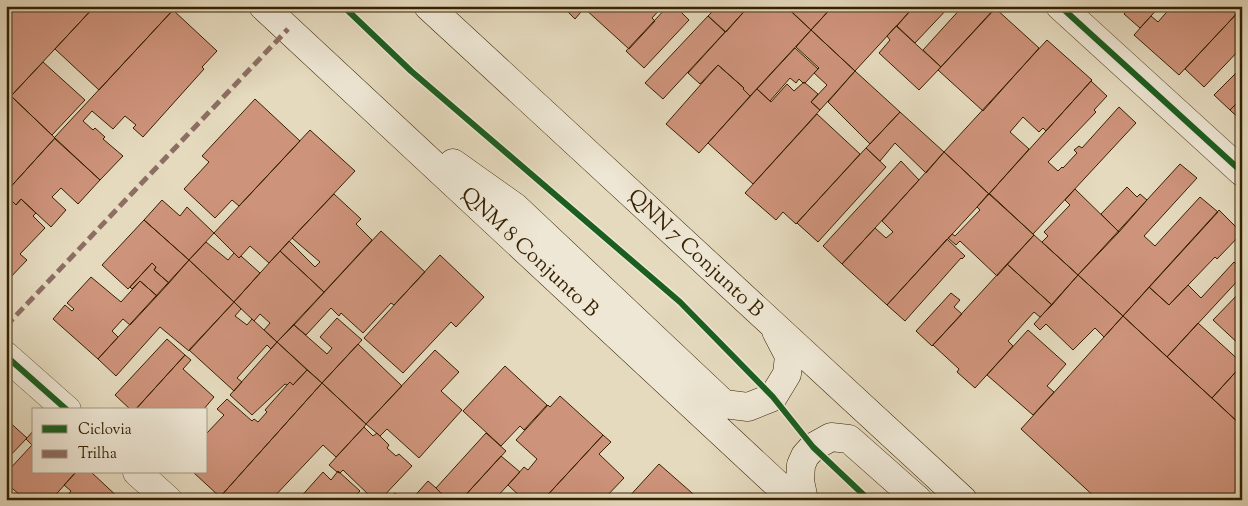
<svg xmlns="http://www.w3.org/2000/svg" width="1248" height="506" viewBox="0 0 1248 506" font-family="'Sorts Mill Goudy',serif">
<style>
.building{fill:#ce937b;stroke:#362100}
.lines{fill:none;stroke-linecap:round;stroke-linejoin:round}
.minor-casing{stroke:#624f30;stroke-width:29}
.secondary-casing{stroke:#362100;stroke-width:29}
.minor{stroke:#eee7d5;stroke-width:28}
.secondary{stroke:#eee7d5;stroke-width:28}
.quiet{stroke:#8d6e63;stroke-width:5;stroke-dasharray:10 5;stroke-linecap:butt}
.cycleway-casing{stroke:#eee7d5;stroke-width:9}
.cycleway{stroke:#1b5e20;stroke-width:6}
.labels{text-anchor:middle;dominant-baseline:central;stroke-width:4;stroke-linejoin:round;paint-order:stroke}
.street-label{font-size:21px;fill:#362100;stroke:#eee7d5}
</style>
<rect width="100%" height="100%" fill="#e5dabe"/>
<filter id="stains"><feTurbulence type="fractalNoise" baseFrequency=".004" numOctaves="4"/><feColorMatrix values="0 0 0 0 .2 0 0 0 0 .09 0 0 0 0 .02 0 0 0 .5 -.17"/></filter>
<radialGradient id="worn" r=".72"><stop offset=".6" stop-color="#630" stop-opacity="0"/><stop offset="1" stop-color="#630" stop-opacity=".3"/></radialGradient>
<path class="building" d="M13,6H95L11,96L6,92V54L11,49L6,45V13Z
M95,6H169L173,10L99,90L55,49Z
M562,6H586L575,19Z
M586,6H663L652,18L655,21L629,49L584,8Z
M668,6H675L689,20L644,68L626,51Z
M709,6H749L726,32L708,16L713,11Z
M749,6H785L811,30L750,96L743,89L744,88L718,65L700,84L688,73Z
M798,6H833L811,30L792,12Z
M833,6H909L912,9L855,71L811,30Z
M914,6H950L915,43L897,26Z
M963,6H986L992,12L941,67L923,50Z
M1130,6H1160L1140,28L1124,14Z
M1172,6H1242V8L1179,75L1134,35L1151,16L1158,22Z
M995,8L1039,48L983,111L938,70Z
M1242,8V47L1204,87L1185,69Z
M173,10L217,51L202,67L204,69L143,137L133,128L136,125L125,116L113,129L92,111L83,121L93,130L95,128L105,137L103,139L123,156L100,180L54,138Z
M708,16L725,32L663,99L645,83Z
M896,26L941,67L919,90L879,53L890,40L887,36Z
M811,30L855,71L820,110L811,102L827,85L814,73L819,68L796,47Z
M1047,40L1092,80L1046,131L1043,128L1039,132L1023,117L1010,132L1029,149L989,194L944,152Z
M795,48L818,69L805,83H803L799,79L796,83L790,78L770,101L757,89Z
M43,62L85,100L52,135L11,96Z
M718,65L744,88L743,89L750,96L699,153L666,124Z
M1242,67V98L1230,110L1214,95Z
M855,71L900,112L870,144L828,102Z
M1091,81L1107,96L1094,110L1096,112L1048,162L1058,171L1062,167L1063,168L1077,153L1074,150L1079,146L1082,148L1119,107L1136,123L1033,234L989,194Z
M804,82L818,94L811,102L820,110L753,184L708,143L757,89L771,102L787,84L794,91Z
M11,96L55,138L6,192V101Z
M1242,98V121L1230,110Z
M255,99L300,141L239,206L232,200L215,218L184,189L209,162L202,156Z
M900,112L944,152L926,173L895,143L880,161L866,148Z
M817,114L860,154L796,224L783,212L776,220L745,193Z
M310,130L355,171L269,263L250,246L239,258L214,233Z
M55,138L100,180L78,204L61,188L52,197L66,210L51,227L21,199L16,205L6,195V192Z
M866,148L886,167L818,242L797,223Z
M944,152L989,194L887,305L842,264L875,228L886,238L893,232L882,221Z
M901,161L919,180L842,264L823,246Z
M1180,164L1197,178L1144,236L1155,246L1200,197L1218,212L1123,316L1078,275Z
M1127,187L1137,197L1140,194L1147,200L1119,232L1101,214Z
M1075,189L1119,232L1078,275L1042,242L1048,236L1044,232L1070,205L1065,200Z
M989,193L1034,235L997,276L960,241L956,245L948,238L952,234L955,236L980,210L977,207Z
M334,194L361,219L356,224L372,240L324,292L280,251L289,241L315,267L320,262L292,238Z
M6,195L16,205L21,199L36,213L33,216L45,228L20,254L27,260L6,282Z
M162,200L180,216L187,207L214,233L189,260L144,220Z
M1219,210L1242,233L1217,259L1215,257L1169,305L1149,287Z
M144,220L189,260L169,283L154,270L156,267L152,263L128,289L102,265Z
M381,231L425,272L394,305L391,303L363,333L341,313L339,316L331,308L306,335L294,325Z
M1034,235L1078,275L1052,305L1007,264Z
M947,239L965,256L962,259L961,258L905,321L887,305Z
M206,242L228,260L234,253L239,258L241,256L260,273L234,302L189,260Z
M280,251L324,292L277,342L264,330L270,323L260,314L254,321L234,302Z
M440,255L484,297L456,327L451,322L403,373L364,338Z
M189,260L234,302L189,351L160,327L116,376L98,359Z
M1234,262L1242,269V276L1167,357L1123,316L1149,287L1169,305L1188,285L1201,298Z
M152,263L156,267L154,270L169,283L157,296L140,281L132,289L130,287Z
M1007,264L1052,305L1040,317L1034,312L1008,341L1013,346L975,388L957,372L959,369L933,345Z
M1078,275L1123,316L1104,337L1095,328L1073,350L1046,324L1040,330L1034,324Z
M1242,276V285L1237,281Z
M91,277L121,302L140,281L157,296L130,325L123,319L112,331L118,337L98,359L53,319L65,305L72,311L74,309L67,303Z
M1242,290V347L1213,320Z
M951,293L960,300L954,307L962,314L932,346L916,331Z
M234,302L241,309L235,316L247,325L252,319L277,342L271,349L267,345L237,378L242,382L234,391L189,350Z
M1123,316L1242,426V500H1098L1021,429Z
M337,318L362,340L322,383L277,342L294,325L327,354L332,348L320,337Z
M1198,323L1242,363V365L1212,398L1167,357Z
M1028,330L1066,364L1047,386L1054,392L1033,415L987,375Z
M167,339L185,355L135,410H131L115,395Z
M277,342L307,370L293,385L290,382L287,385L285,384L252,415L230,395Z
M358,344L402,386L366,424L322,383Z
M435,350L459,372L441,391L462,410L419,458L387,429L380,436L366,424Z
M185,355L191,360L183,369L214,397L203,410H135Z
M1242,365V426L1212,398Z
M505,366L547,405L524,430L520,426L501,446L463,411Z
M307,370L322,383L220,497L193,472H206V434L224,415L217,409L227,399L252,421L254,419L258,422L267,412L265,410L287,385L290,382L293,385Z
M322,383L366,424L364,427L336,457L323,445L271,500H223L220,497Z
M560,396L603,435L543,500H524L508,485L524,467L528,470L537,459L516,440L548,405L550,407Z
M6,419L27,438L6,460Z
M364,427L373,436L377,433L389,445L387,448L396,456L399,454L412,466L380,500H368L371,497L343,470L340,473L337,472L329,465Z
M34,430V472H76L51,500H15L20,495L6,483V473L32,445L26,439Z
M486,433L506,451L461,500H448L436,488Z
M603,435L611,442L599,454L624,478L603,500H543Z
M501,456L520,472L494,500H461Z
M659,464L700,500H626Z
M338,471L360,491L356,495L361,500H298L323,472L331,480Z
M76,472H91L121,500H64L71,491L64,485Z
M428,481L436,488L448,500H411Z
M6,485L12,490L6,497Z
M395,493L403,500H388Z"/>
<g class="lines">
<g class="minor-casing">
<path id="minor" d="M1060,6L1242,172
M6,356L67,410
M137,472L168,500"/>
</g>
<g class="secondary-casing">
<path id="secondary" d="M263,6L794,500
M428,6L963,500
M453,163L515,207L724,404L748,407L773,397L787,374L789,356L776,331
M804,500L800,481L801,465L805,456L813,447L831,437L849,439L918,500"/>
</g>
<use href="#minor" class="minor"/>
<use href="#secondary" class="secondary"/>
<path class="quiet" d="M6,326L288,29"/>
<g class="cycleway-casing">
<path id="cycleway" d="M343,6L411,71L680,302L773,397L813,447L869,500
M1060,6L1242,172
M6,356L67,410"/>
</g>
<use href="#cycleway" class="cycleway"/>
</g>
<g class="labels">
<g class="street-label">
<text transform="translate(529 253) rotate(43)">QNM 8 Conjunto B</text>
<text transform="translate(695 254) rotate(43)">QNN 7 Conjunto B</text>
</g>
</g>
<rect width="1248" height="506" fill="none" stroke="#e5dabe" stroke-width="25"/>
<rect x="8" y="8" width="1233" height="491" fill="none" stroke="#362100" stroke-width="2.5"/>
<rect x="12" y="12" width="1223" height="481" fill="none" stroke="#362100"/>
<rect x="32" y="408" width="175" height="65" fill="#eee7d5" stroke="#a49880"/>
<rect x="42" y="425" width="25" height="8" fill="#1b5e20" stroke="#a49880"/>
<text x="78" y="434" font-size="15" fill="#362100">Ciclovia</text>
<rect x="42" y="450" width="25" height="8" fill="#8d6e63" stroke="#a49880"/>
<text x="78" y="458" font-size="15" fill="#362100">Trilha</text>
<rect width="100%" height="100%" filter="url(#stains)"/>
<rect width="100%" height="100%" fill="url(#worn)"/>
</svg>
